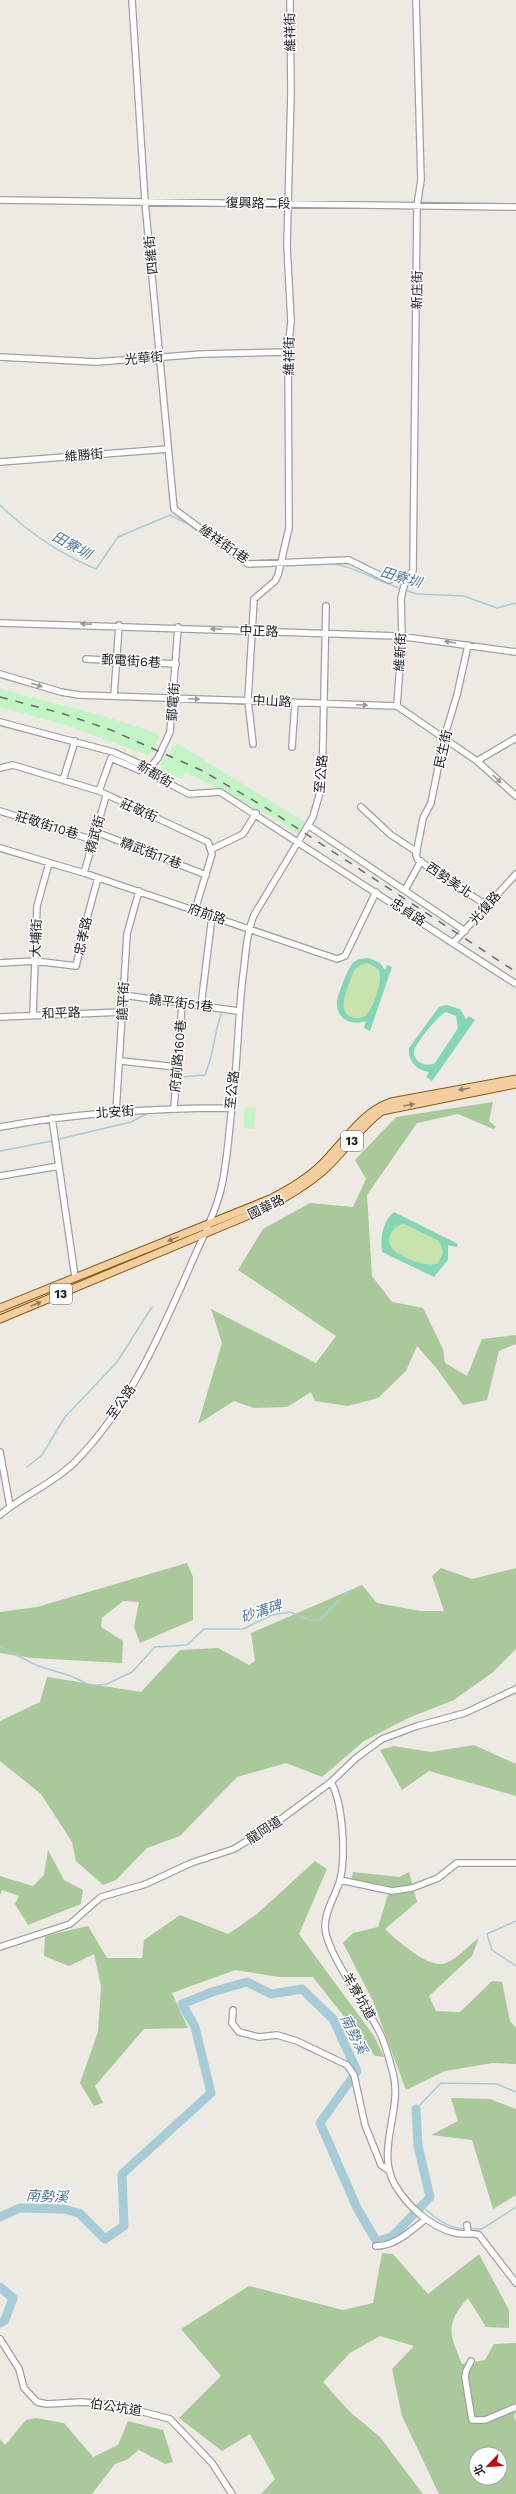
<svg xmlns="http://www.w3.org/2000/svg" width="516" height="2494" viewBox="0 0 516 2494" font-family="'Work Sans','Noto Sans TC',sans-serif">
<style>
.grass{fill:#c9e3ac}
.forest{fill:#a9c99a;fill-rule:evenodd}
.park{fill:#c2f4c5}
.pitch{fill:#86d6b5;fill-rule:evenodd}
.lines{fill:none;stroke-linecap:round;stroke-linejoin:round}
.stream{stroke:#a6cdd7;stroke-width:1.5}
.river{stroke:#a6cdd7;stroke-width:9}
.minor-casing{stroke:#a0a0a0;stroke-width:8}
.major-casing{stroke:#885c0c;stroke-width:9}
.minor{stroke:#fff;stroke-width:5.5}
.major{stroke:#f4cda1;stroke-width:7}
.rail{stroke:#6a6a6a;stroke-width:1.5;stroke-dasharray:8 8;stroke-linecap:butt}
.oneway{fill:#999}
.oneway2{fill:#937d65}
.labels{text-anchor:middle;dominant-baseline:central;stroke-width:3;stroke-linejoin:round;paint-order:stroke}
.shield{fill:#fff;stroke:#606060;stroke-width:1}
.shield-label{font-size:12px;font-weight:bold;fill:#1c1c1c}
.street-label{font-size:13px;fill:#1c1c1c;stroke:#fff}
.water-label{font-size:14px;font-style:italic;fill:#4e779c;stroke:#fff}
</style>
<rect width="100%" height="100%" fill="#ede9e3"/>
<path class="grass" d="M368,963L378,969C384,978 374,1007 366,1015C363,1017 359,1019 355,1018C336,1015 346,993 350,981C353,972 356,964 368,963Z
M404,1224L439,1241L443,1252L438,1263C428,1268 398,1257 392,1248C385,1238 393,1226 404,1224Z"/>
<path class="forest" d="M493,1102L489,1121L496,1127L493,1129L458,1114L417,1123L367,1195L372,1276L392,1302L423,1308L443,1349L445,1363L467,1376L482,1339L516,1335V1344L499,1351L487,1400L463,1405L437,1369L417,1346L406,1371L378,1398L348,1406L315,1401L311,1392L287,1407L254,1408L234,1401L198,1424L222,1343L211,1309L316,1363L336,1336L238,1270L263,1229L310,1203L353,1207L366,1179L355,1160L396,1117Z
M187,1563L193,1577V1620L140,1643L134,1627L139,1602L123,1601L102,1618L101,1627L123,1641L122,1663L32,1658L0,1653V1612L37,1607Z
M441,1568L472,1579L516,1568V1649L493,1672L454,1700L408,1718L364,1741L322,1777L286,1763L237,1777L180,1836L147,1848L116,1880L103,1885L76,1861L72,1842L41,1794L0,1761V1721L40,1702L47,1677L141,1692L180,1650L218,1648L249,1665L255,1661L251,1633L362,1585L377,1603L420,1611H444L432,1576Z
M474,1745L516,1764V1796L429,1771L402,1790L380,1750L394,1746L431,1752Z
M48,1850L64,1880L83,1890L81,1904L28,1925L15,1904L19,1896L2,1890L0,1895V1876L33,1886L44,1875Z
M315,1861L327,1869L299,1934L374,2036L384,2057L375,2056L313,1977H279L235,1970L172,1993L188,2028L144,2029L95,2086L103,2103L94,2106L80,2083L98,2032L101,1986L94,1954L69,1966L44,1956L45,1936L88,1926L107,1958H142L144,1940L180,1915L228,1934L257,1914Z
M353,1872L399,1877L409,1872L417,1902L385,1929C397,1940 429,1970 446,1963C457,1959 469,1945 479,1938L472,1956L429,1996L436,2011L460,2012L492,1981L502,1982L510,2021L516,2028V2064L493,2063L445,2071L406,2090L373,2001L343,1943L353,1933L378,1927L389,1891L351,1882Z
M451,2098L490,2099L516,2109V2195L493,2209L472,2140L431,2135L458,2121Z
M382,2253L393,2254L428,2294L479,2254L509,2310V2328L486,2327L468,2298C444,2325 450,2334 462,2364L485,2360L494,2344L516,2343V2412L514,2416L516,2422V2494H439L402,2416L392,2369L414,2346L380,2336L350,2353L323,2382L349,2411L380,2437L423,2494H261L275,2479L250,2434L222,2451L179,2418L221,2376L181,2329L249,2286L343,2310L373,2303ZM476,2454H500V2478H476Z
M36,2418L64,2423L93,2457L118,2445L128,2421L163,2430L173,2462L165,2464L139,2450L128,2459L115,2464L92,2494H0V2439L5,2445L26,2420Z"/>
<path class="park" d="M0,689L107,717L159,734V737L149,755L144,754L66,725L0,707Z
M178,744L306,823L300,835L274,818L186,772L181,779L162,769L161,762L164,758L167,759L173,747Z
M245,1107L256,1108L254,1129L243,1128Z"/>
<path class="pitch" d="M369,958L380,963L385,970L387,965L392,967L370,1031L364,1028L366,1021C353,1026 337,1020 337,1004C336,998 348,969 352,964C356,959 363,958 369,958ZM368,963L378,969C384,978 374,1007 366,1015C363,1017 359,1019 355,1018C336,1015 346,993 350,981C353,972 356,964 368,963Z
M446,1005L460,1009L466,1019L469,1016L475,1020L432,1081L426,1077L429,1072C416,1070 408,1061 409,1048L439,1007ZM446,1012L456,1016L458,1028L435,1063C425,1068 410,1061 415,1048C419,1040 438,1015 446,1012Z
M394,1212L458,1244L457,1247L448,1245V1260L434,1277L382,1252C380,1238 383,1220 394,1212ZM404,1224L439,1241L443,1252L438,1263C428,1268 398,1257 392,1248C385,1238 393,1226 404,1224Z"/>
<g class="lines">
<path class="stream" d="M0,505C28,532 60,554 96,569L118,537L170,515L188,524L213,543
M326,563C353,565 376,581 402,589
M405,590L417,594L464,596L497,608L516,603
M180,1077L205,1075C214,1054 214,1033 222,1011
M59,1139L131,1122L148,1113
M0,1151L52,1141
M27,1467L42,1455L65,1417L117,1362L152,1307
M0,1647L38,1666L71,1676L92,1686L107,1684L132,1672L155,1647L187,1645L204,1629H243L272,1615L290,1612L309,1620H320L340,1599L351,1591
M516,1921L487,1934L492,1950L516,1966
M416,2109L441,2083L497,2084L516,2092
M422,2206C435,2218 447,2228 465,2229
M469,2229H482L516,2207"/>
<path class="river" d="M0,2217L20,2208L63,2209L79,2213L105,2239L124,2226L122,2174L211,2093L195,2027L182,2004L212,1992L247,1982L271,1994L302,1989L333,2019L357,2071L320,2123L357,2208L377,2242L393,2236L430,2197L418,2146L416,2109
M0,2287L13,2298L5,2320L0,2323"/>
<g class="minor-casing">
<path id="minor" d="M132,0L145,202L174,509L248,564L349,560L389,580L405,574L408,576
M0,200L516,207
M0,357L96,362L203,354L288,352
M0,462L168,449
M0,623L398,636L516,652
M468,645L457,695L444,738L431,803L423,818L416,855L418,860L486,905
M86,659L176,664
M0,674L61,692L79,695L397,706L477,761L516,796
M114,696L119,625
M397,706L402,636L401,598L406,578L413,571L417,206L421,180L416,0
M0,722L113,752L140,764L160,779L189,794L220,792L516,984
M253,744L248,700L254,599L275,581L278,575L289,528L288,352L291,321L287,246L291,92L290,0
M292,747L295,703
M477,761L516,738
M0,768L13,765L99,791L208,842L212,854L195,910
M63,780L75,741
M99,791L111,758L139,770H148L158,758L170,732L178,627
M361,807L391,835L417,852
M0,811L93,840
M309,826L465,931
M96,832L206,875
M0,848L84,873L337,959L345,956L376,892
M212,849L243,834L256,813
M84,873L106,796
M405,890L421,861
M454,942L516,874
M0,963L35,961L76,966L87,918L98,878
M123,995L238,1011
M201,1006L212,916
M33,1014L37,906L49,863
M0,1017L123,1012
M121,1061L177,1067
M174,1108L182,1004
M116,1112L127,934L139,891
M52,1118L75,1277
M0,1127C76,1113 152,1108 230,1108
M0,1176L59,1166
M0,1452L10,1506
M0,1515C23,1495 53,1484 75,1462C130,1406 161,1333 192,1262C202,1238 215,1215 221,1189C228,1160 229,1127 233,1098C238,1057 238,1016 243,975C246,954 246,935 254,915L313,817L322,785L326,606
M331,1782C343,1803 346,1856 340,1880C336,1895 325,1910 325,1926C325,1952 367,2006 380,2033C386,2045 389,2059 393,2073C403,2110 375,2150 395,2185C408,2207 431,2227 455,2233C463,2235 471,2232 479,2235L516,2283
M340,1880L392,1891L412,1888L438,1878L457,1863H516
M0,1947L70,1924L101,1897L146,1884L191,1863L234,1849L277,1822L331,1782L356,1758L382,1739L417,1726L465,1713L516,1689
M233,2010L232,2023L239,2032L259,2037L277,2035L297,2041L347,2065L354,2075L365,2125L381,2165L388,2170
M467,2225L468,2234
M376,2246C396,2246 411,2230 426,2219
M0,2339L19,2369L24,2388L37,2402L47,2404L82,2402L117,2405L170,2419L212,2463L232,2494
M471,2361L466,2371L465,2377L472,2420H485L516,2407"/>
</g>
<g class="major-casing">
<path id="major" d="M0,1308L270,1199C288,1190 306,1180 321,1165C343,1144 361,1112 391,1102L516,1079
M0,1319L266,1208C286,1197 306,1186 323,1171C344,1152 359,1128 382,1111L516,1084"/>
</g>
<use href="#minor" class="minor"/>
<use href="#major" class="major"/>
<path class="rail" d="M0,697L64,714L111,730L203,771L268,809L516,972"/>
</g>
<defs><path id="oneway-solid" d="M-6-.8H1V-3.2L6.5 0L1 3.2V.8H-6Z"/></defs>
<g class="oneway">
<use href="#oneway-solid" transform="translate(86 624) rotate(-178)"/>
<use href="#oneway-solid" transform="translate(216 629) rotate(-178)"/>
<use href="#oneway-solid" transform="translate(450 642) rotate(-171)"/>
<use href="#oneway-solid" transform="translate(37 685) rotate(17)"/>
<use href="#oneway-solid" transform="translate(194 699) rotate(2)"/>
<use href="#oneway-solid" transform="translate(362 705) rotate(2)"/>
<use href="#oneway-solid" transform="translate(497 779) rotate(43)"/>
</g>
<g class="oneway2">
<use href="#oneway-solid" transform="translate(464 1089) rotate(170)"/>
<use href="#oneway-solid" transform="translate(409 1105) rotate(-10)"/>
<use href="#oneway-solid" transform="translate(173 1239) rotate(158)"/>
<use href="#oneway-solid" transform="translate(36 1304) rotate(-23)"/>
</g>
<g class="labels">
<g class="shield">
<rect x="341" y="1131" width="22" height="20" rx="3"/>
<rect x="50" y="1284" width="22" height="20" rx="3"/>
</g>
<g class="shield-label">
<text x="352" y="1141">13</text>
<text x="61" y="1294">13</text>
</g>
<g class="street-label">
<text transform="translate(290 32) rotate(-91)">維祥街</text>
<text transform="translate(258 203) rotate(1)">復興路二段</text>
<text transform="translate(151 255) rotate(-96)">四維街</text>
<text transform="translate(417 290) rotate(-89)">新庄街</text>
<text transform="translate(289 356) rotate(-89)">維祥街</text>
<text transform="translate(144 358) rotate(-5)">光華街</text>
<text transform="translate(84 455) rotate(-5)">維勝街</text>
<text transform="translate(224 544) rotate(35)">維祥街1巷</text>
<text transform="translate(259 631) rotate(2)">中正路</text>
<text transform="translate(400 652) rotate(-87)">維新街</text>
<text transform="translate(131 661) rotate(3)">郵電街6巷</text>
<text transform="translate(272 701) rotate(3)">中山路</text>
<text transform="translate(173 702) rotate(-86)">郵電街</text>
<text transform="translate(443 749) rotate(-77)">民生街</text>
<text transform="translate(155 774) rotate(31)">新都街</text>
<text transform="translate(321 774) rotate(-85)">至公路</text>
<text transform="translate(139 810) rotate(24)">莊敬街</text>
<text transform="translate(47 825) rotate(17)">莊敬街10巷</text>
<text transform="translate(95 834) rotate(-74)">精武街</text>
<text transform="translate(151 853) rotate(21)">精武街17巷</text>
<text transform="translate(449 880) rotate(34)">西勢美北</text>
<text transform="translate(485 908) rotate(-49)">光復路</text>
<text transform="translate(408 912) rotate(33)">忠貞路</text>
<text transform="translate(207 914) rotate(19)">府前路</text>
<text transform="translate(83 936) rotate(-77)">忠孝路</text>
<text transform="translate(36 938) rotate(-88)">大埔街</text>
<text transform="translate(123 1001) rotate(-87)">饒平街</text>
<text transform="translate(181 1003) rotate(7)">饒平街51巷</text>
<text transform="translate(61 1013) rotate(-2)">和平路</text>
<text transform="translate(178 1056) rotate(-85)">府前路160巷</text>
<text transform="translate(232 1090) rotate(-84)">至公路</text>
<text transform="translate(115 1112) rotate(-4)">北安街</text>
<text transform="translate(266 1207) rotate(-26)">國華路</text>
<text transform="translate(121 1402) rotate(-55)">至公路</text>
<text transform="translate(264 1830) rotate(-33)">龍岡道</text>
<text transform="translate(359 1996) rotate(60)">羊寮坑道</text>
<text transform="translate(116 2407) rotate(9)">伯公坑道</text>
</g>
<g class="water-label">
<text transform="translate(72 545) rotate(29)">田寮圳</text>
<text transform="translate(401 577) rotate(17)">田寮圳</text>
<text transform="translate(261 1611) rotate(-18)">砂溝碑</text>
<text transform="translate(354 2034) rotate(63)">南勢溪</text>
<text transform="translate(47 2196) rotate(3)">南勢溪</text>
</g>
</g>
<g transform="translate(488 2466) rotate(245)"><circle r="19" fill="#ffffff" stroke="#a4a4a4"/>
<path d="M0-3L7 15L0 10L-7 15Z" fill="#b81015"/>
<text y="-6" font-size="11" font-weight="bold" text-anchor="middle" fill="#1c1c1c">北</text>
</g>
</svg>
